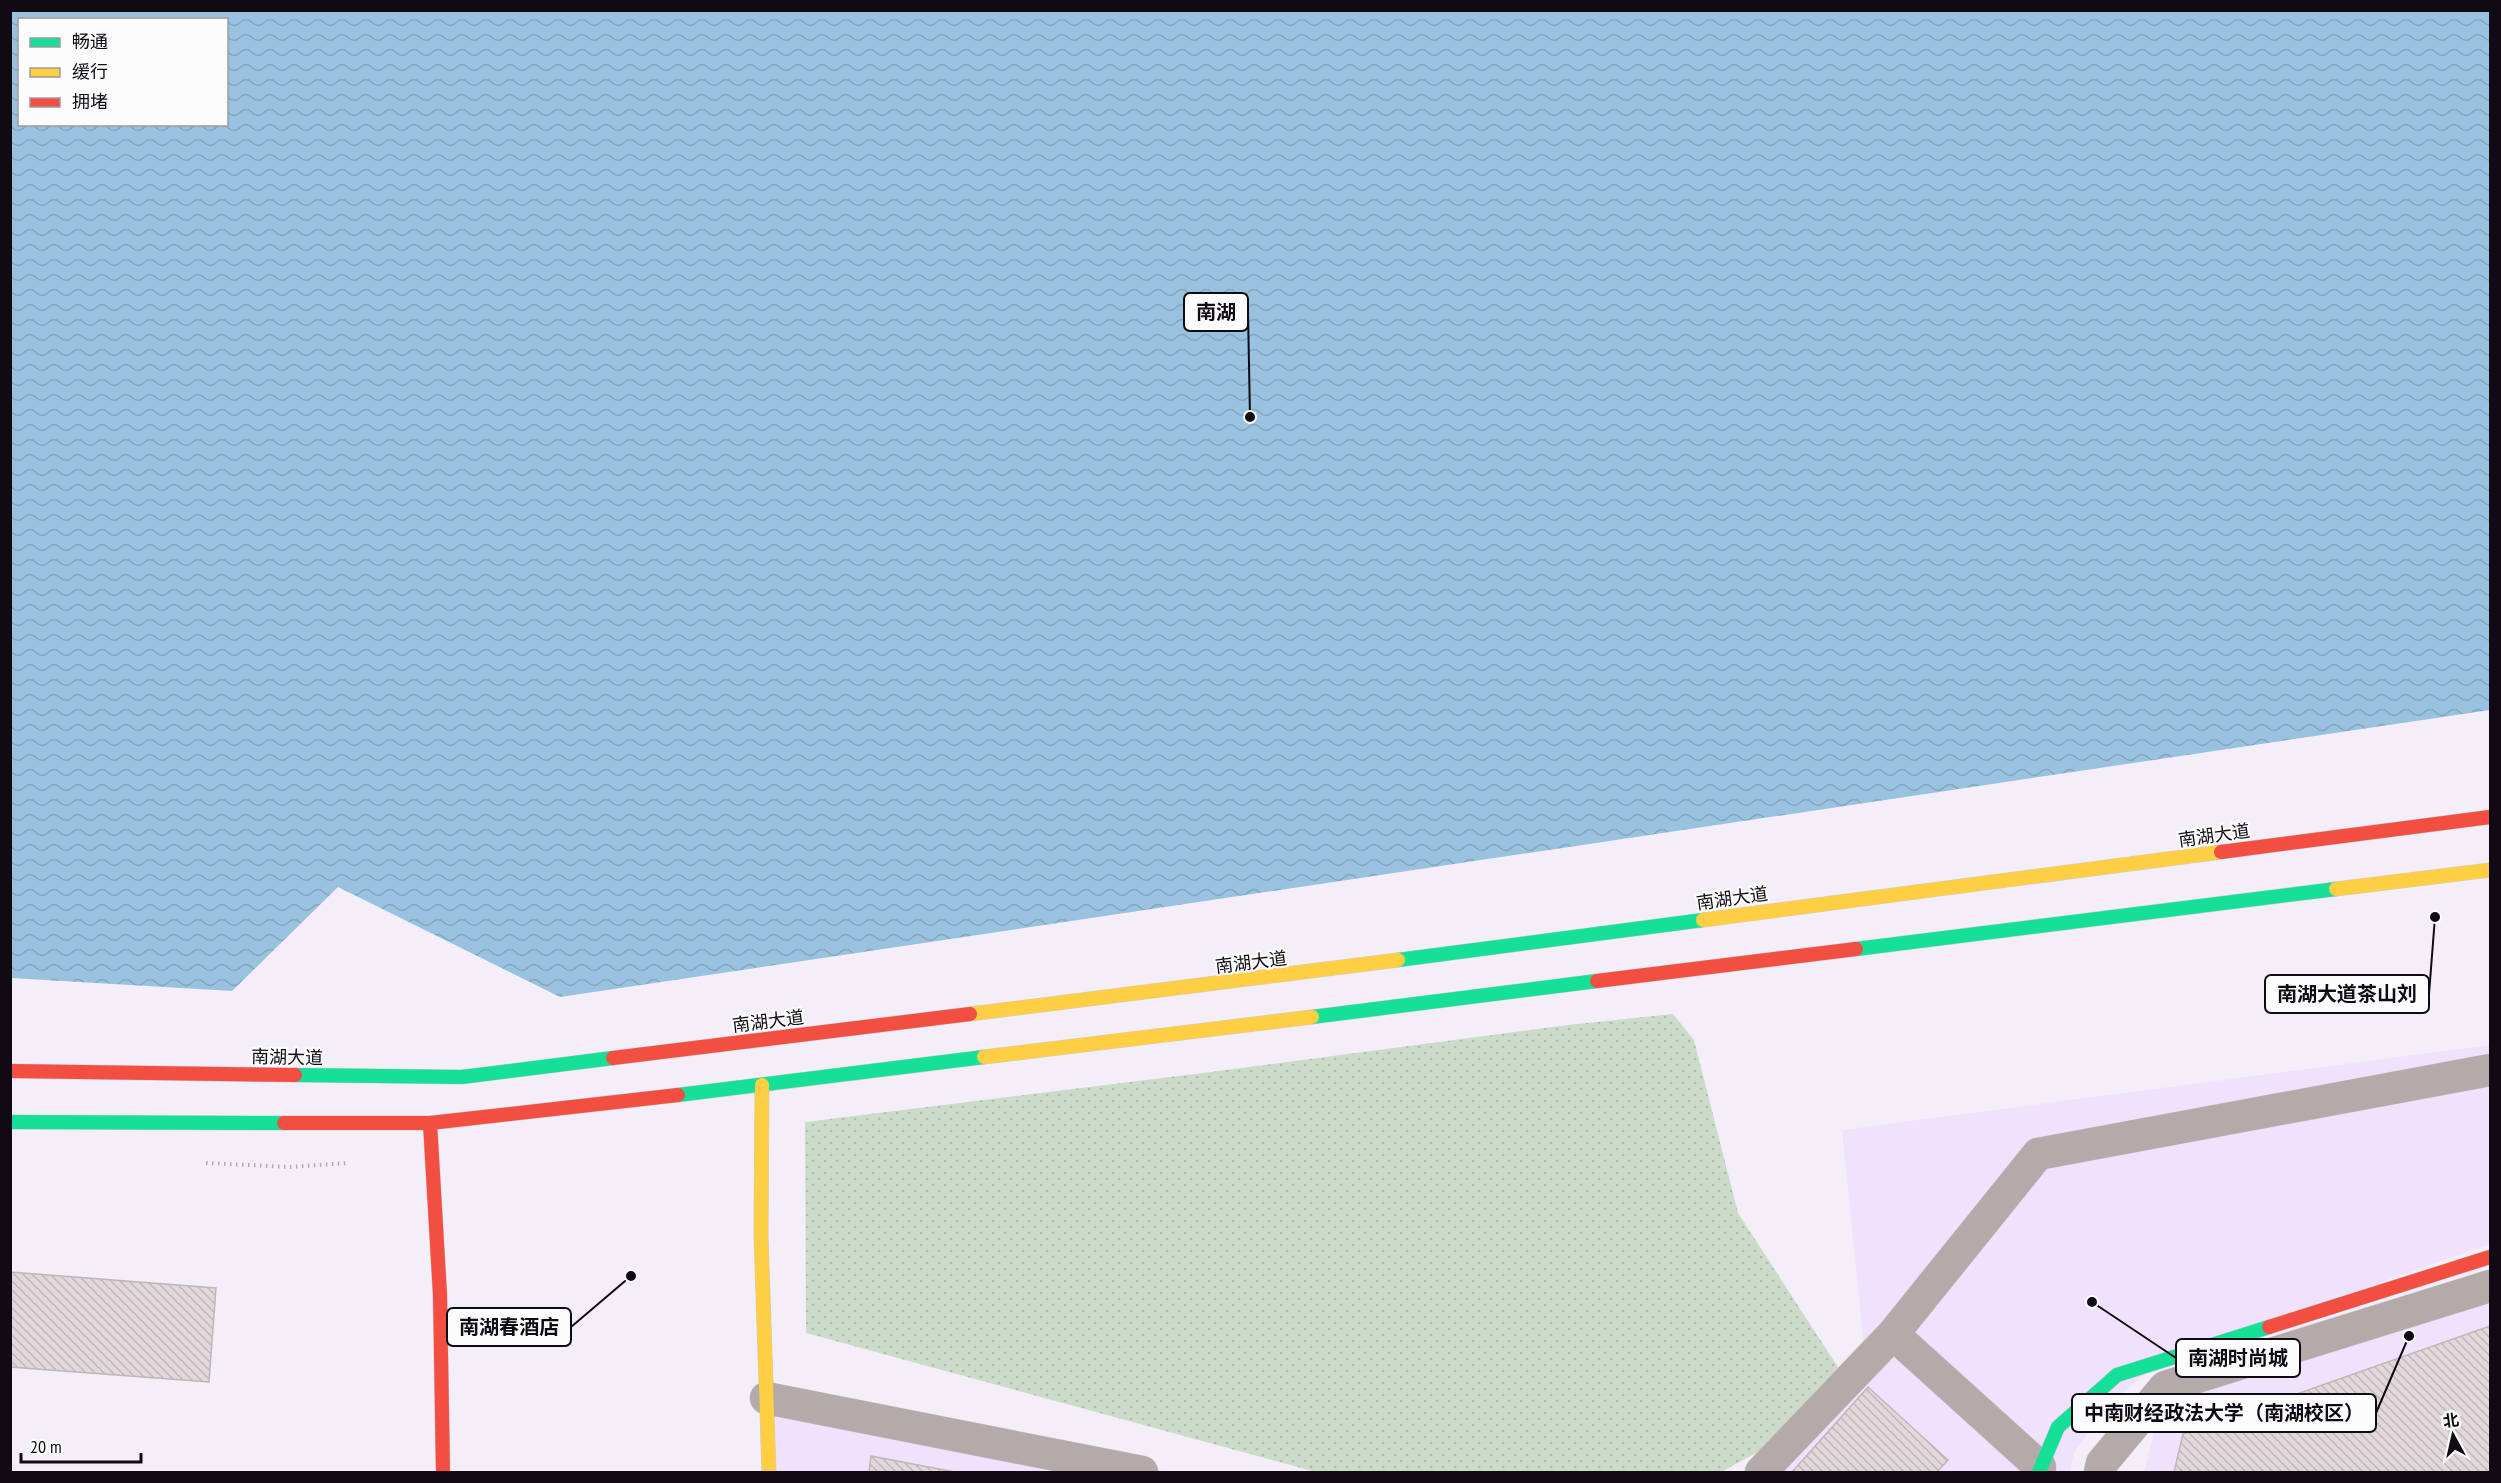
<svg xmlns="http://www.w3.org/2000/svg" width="2501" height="1483" viewBox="0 0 2501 1483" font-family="'PT Sans Narrow','Noto Sans SC',sans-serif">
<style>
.built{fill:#f0e2fc}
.park{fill:url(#park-dots)}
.water{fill:url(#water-waves);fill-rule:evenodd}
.building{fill:url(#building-back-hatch);stroke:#bfb6b9;stroke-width:1.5}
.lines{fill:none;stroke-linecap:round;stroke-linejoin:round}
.street-casing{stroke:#cfcad4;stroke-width:33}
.fast-casing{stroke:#cfcad4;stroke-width:15}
.slow-casing{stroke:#cfcad4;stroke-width:15}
.jam-casing{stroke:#cfcad4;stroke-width:15}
.path{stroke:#b2aaac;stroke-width:4;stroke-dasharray:1.5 4.5;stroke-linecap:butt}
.street{stroke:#b3aaa9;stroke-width:32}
.fast{stroke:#16e098;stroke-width:14}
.slow{stroke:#ffcf43;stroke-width:14}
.jam{stroke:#f24e42;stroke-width:14}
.labels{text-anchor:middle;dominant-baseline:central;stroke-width:4.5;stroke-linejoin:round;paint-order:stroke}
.street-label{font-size:18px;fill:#0f0a14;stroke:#fcfcfc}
.leader{fill:none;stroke:#0f0a14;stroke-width:2}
.callout-dot{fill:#0f0a14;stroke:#fcfcfc;stroke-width:2}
.callout{fill:#fcfcfc;stroke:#0f0a14;stroke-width:2}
.callout-label{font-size:20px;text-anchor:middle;font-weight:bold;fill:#0f0a14}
</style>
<defs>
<pattern id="park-dots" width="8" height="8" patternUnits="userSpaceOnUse" patternTransform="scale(1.5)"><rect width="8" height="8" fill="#cddcca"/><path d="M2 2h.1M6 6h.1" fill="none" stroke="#afbbad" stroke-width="1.8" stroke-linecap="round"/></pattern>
<pattern id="water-waves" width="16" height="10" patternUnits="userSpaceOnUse" patternTransform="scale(1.5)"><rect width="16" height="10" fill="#99c2e1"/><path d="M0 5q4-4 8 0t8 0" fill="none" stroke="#83a5c0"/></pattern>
<pattern id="building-back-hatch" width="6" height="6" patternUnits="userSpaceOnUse" patternTransform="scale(1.5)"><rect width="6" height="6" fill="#e2d8dc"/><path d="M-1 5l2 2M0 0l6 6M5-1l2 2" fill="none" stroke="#c1b8bc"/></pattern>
</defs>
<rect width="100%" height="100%" fill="#f4eef9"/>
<path class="built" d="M2490,1045V1244L2159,1361L2107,1407L2074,1452L2070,1472H1762L1868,1387L1842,1130Z
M2490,1286V1472H2144L2165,1387Z
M766,1398L1170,1472H766Z"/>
<path class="park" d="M1673,1014L1694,1040L1738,1213L1845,1378L1771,1445L1721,1472H1316L806,1333L805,1122L1195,1074L1568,1025Z"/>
<path class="water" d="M10,11H2490V710L560,997L338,887L232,991L11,978ZM20,20H226V124H20Z"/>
<path class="building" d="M10,1272L216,1288L209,1382L10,1367Z
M2490,1326V1472H2174L2183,1434Z
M1868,1387L1948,1460L1937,1472H1792Z
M1868,1387L1948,1460L1937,1472H1792Z
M871,1456L955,1472H869Z"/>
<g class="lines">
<g class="street-casing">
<path id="street" d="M1893,1334L2038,1154L2490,1070
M766,1398L1142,1472
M1761,1472L1893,1334L2040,1467
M2100,1472L2102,1463L2165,1387L2490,1286"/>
</g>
<g class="fast-casing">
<path id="fast" d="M1856,949L2336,889
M1398,960L1703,920
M1312,1017L1597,981
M295,1075L462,1077L613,1058
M678,1095L984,1057
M10,1122L284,1123
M2039,1472L2058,1427L2117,1375L2269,1327"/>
</g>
<g class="slow-casing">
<path id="slow" d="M2336,889L2490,870
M1703,920L2221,852
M970,1014L1398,960
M984,1057L1312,1017
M762,1085L761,1236L769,1472"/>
</g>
<g class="jam-casing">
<path id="jam" d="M2221,852L2490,817
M1597,981L1856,949
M613,1058L970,1014
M10,1071L295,1075
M284,1123H430L678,1095
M430,1123L440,1295L443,1472
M2269,1327L2490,1257"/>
</g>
<path class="path" d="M206,1163L290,1167L348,1163"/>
<use href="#street" class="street"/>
<use href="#fast" class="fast"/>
<use href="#slow" class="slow"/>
<use href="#jam" class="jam"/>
</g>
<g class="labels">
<g class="street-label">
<text transform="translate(2214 835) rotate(-8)">南湖大道</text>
<text transform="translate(1732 898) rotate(-8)">南湖大道</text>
<text transform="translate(1251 962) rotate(-7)">南湖大道</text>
<text transform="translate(768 1021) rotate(-7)">南湖大道</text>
<text transform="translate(287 1057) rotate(1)">南湖大道</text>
</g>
</g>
<path class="leader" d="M1250 417L1248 312M2435 917L2429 994M631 1276L571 1327M2092 1302L2176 1358M2409 1336L2376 1413"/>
<g class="callout-dot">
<circle cx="1250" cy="417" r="6"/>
<circle cx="2435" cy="917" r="6"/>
<circle cx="631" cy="1276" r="6"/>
<circle cx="2092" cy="1302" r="6"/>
<circle cx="2409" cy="1336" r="6"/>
</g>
<g class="callout">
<rect x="1184" y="293" width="64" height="38" rx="6"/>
<rect x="2265" y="975" width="164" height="38" rx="6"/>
<rect x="447" y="1308" width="124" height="38" rx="6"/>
<rect x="2176" y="1339" width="124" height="38" rx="6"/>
<rect x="2072" y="1394" width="304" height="38" rx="6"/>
</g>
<g class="callout-label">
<text x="1216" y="319">南湖</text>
<text x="2347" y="1001">南湖大道茶山刘</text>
<text x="509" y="1334">南湖春酒店</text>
<text x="2238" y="1365">南湖时尚城</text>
<text x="2224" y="1420">中南财经政法大学（南湖校区）</text>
</g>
<rect width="2501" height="1483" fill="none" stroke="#0f0a14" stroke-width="24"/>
<rect x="18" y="18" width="210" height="108" fill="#fcfcfc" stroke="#9d9b9f" stroke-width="1.5"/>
<rect x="30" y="38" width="30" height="9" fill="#16e098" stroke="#9d9b9f" stroke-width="1.5"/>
<text x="72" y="48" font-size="18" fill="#0f0a14">畅通</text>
<rect x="30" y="68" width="30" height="9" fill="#ffcf43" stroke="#9d9b9f" stroke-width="1.5"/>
<text x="72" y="78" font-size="18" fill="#0f0a14">缓行</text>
<rect x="30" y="98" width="30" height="9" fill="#f24e42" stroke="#9d9b9f" stroke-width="1.5"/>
<text x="72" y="108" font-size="18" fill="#0f0a14">拥堵</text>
<g transform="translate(2453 1435) rotate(352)" stroke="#fcfcfc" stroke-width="4.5" paint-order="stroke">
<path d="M0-4.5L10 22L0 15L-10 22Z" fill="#0f0a14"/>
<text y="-9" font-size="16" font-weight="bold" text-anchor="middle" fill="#0f0a14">北</text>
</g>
<path d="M21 1453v9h120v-9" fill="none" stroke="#0f0a14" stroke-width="3"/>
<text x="30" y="1453" font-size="18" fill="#0f0a14" stroke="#fcfcfc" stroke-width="4.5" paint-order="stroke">20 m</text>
</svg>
